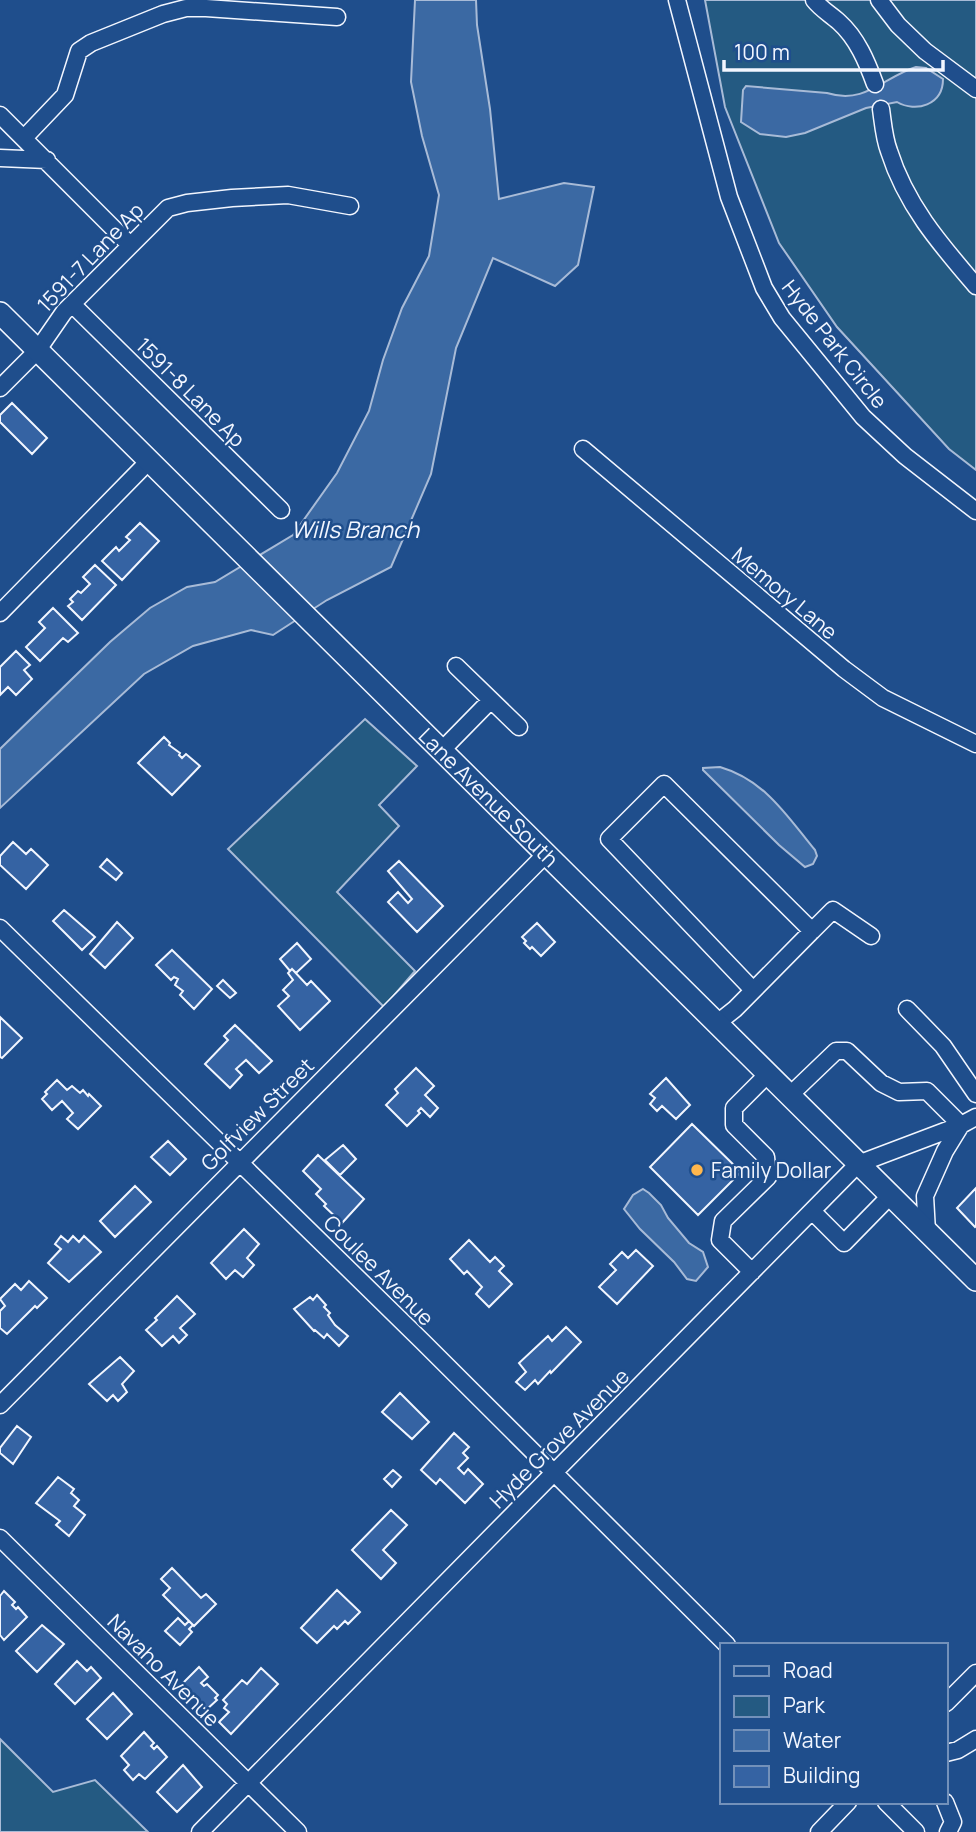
<svg xmlns="http://www.w3.org/2000/svg" width="976" height="1832" viewBox="0 0 976 1832" font-family="Manrope,sans-serif">
<style>
.green{fill:#245a82;stroke:#a8bbd7;stroke-width:2}
.water{fill:#3b69a3;stroke:#a8bbd7;stroke-width:2}
.building{fill:#3563a3;stroke:#f2f6ff;stroke-width:2}
.lines{fill:none;stroke-linecap:round;stroke-linejoin:round}
.minor-casing{stroke:#f2f6ff;stroke-width:19}
.major-casing{stroke:#f2f6ff;stroke-width:24}
.minor{stroke:#1f4e8c;stroke-width:16}
.major{stroke:#1f4e8c;stroke-width:21}
.poi-dot{fill:#ffb74d;stroke:#1f4e8c;stroke-width:2.5}
.labels{text-anchor:middle;dominant-baseline:central;stroke-width:5;stroke-linejoin:round;paint-order:stroke}
.street-label{font-size:21px;fill:#f2f6ff;stroke:#1f4e8c}
.poi-label{font-size:21px;fill:#f2f6ff;stroke:#1f4e8c;text-anchor:start}
.water-label{font-size:23px;font-style:italic;fill:#f2f6ff;stroke:#1f4e8c}
</style>
<rect width="100%" height="100%" fill="#1f4e8c"/>
<path class="green" d="M705,0H976V470L949,449L837,327L779,243L725,107Z
M365,719L417,766L379,805L399,826L337,892L415,971L384,1007L228,849Z
M0,1739L53,1792L95,1780L148,1832H0Z"/>
<path class="water" d="M415,0H476L477,25L490,109L499,199L564,183L594,187L578,265L555,286L493,258L456,348L431,474L391,567L327,600L273,635L251,630L193,646L144,674L0,808V749L110,642L150,608L187,587L215,582L293,535L337,473L369,411L383,360L402,308L429,256L439,195L422,136L411,82Z
M916,67L926,68L943,79C943,105 916,113 897,102L866,108L805,133L786,137L760,134L741,122L743,90L746,86L827,93C866,105 883,77 916,67Z
M720,767C765,780 787,816 815,850L817,856L813,864L805,867L779,845L703,770V768Z
M643,1189L649,1193L661,1205L668,1218L689,1243L703,1252L708,1267L696,1281L687,1279L674,1262L640,1229L624,1209L633,1195Z"/>
<path class="building" d="M12,403L47,438L32,454L0,422V415Z
M140,523L159,541L122,580L102,561L116,547L119,551L130,540L126,537Z
M95,565L116,585L82,620L68,606L73,602L70,599L78,591L81,593L90,584L83,577Z
M53,608L78,633L68,642L63,638L40,661L26,647L45,628L39,622Z
M16,651L30,665L24,670L32,679L16,695L8,687L0,695V667Z
M164,737L170,743L169,745L180,753L179,755L182,758L186,754L200,766L172,795L138,763Z
M13,842L26,854L31,849L48,865L26,889L0,865V856Z
M107,859L122,873L116,880L100,867Z
M399,861L443,906L417,932L388,902L398,892L408,903L412,899L388,871Z
M64,910L95,937L82,950L53,921Z
M117,922L133,938L105,968L90,954Z
M537,923L555,942L541,956L532,947L530,949L524,943L526,941L522,937Z
M297,943L311,959L296,973L292,969L290,971L280,959Z
M172,950L212,989L194,1009L180,995L183,991L175,985L178,979L174,977L171,980L156,965Z
M292,969L307,985L311,981L330,1001L300,1030L278,1006L289,996L283,990L293,980L288,973Z
M223,980L236,993L230,998L217,986Z
M0,1017L22,1038L2,1058L0,1057Z
M235,1025L272,1061L259,1073L246,1060L236,1069L242,1075L230,1088L205,1064L228,1040L224,1036Z
M416,1068L434,1086L425,1095L438,1108L430,1117L421,1108L418,1111L420,1113L407,1126L386,1105L398,1093L395,1089Z
M666,1078L690,1105L676,1119L662,1106L657,1111L650,1104L655,1098L650,1094Z
M57,1080L67,1090L72,1086L80,1093L83,1090L88,1096L89,1094L101,1106L78,1129L67,1119L73,1113L62,1101L52,1110L42,1099L47,1094L45,1092Z
M692,1124L741,1172L698,1215L650,1167Z
M168,1141L186,1159L170,1175L151,1157Z
M343,1145L356,1159L340,1175L325,1160Z
M318,1155L364,1199L342,1223L324,1206L326,1204L316,1194L321,1189L303,1171Z
M135,1186L151,1202L115,1237L100,1221Z
M976,1188V1226L975,1227L957,1208Z
M244,1229L259,1244L247,1258L254,1265L243,1277L235,1270L226,1279L211,1263Z
M61,1236L68,1242L73,1236L79,1242L84,1236L101,1252L69,1282L48,1263L61,1249L55,1244Z
M469,1240L490,1262L495,1257L504,1266L499,1271L512,1284L489,1307L476,1294L482,1287L467,1271L464,1274L450,1259Z
M636,1250L653,1266L617,1304L599,1287L616,1270L610,1264L622,1252L628,1258Z
M29,1281L47,1298L37,1308L35,1306L7,1334L0,1328V1311L5,1306L0,1299L15,1284L21,1290Z
M317,1295L326,1305L324,1307L330,1313L328,1315L335,1325L348,1336L339,1346L327,1334L324,1338L315,1330L314,1331L294,1309L310,1297L313,1300Z
M177,1296L195,1314L180,1328L187,1335L179,1343L173,1336L162,1346L146,1330L157,1320L155,1318Z
M566,1327L581,1342L551,1373L550,1371L538,1384L535,1380L525,1390L516,1382L526,1372L519,1363L548,1336L552,1341Z
M120,1357L134,1371L122,1384L127,1392L118,1401L113,1395L107,1401L89,1384Z
M400,1393L429,1422L412,1439L382,1412Z
M17,1426L31,1437L13,1464L0,1453V1448Z
M454,1433L469,1447L463,1453L468,1458L458,1468L464,1474L468,1469L483,1484L465,1503L440,1479L436,1484L421,1470Z
M393,1470L401,1477L392,1487L384,1479Z
M58,1477L74,1489L71,1493L79,1500L74,1506L85,1515L69,1536L56,1525L60,1521L36,1503Z
M391,1510L407,1525L383,1550L396,1563L381,1579L352,1550Z
M172,1568L201,1598L206,1594L216,1604L194,1626L163,1595L170,1588L161,1579Z
M337,1590L360,1612L348,1624L345,1621L337,1629L334,1626L317,1643L301,1628Z
M4,1591L15,1602L12,1605L16,1609L18,1607L27,1617L4,1640L0,1635V1596Z
M178,1618L185,1625L189,1621L193,1625L189,1629L192,1632L180,1645L165,1631Z
M42,1625L64,1644L37,1672L16,1651Z
M77,1661L87,1671L91,1667L101,1678L75,1704L55,1684Z
M199,1667L208,1677L201,1683L204,1686L207,1684L218,1695L215,1698L217,1700L206,1710L182,1684Z
M261,1668L278,1684L231,1734L219,1722L229,1712L224,1708L227,1704L223,1700L242,1680L247,1684Z
M113,1693L132,1714L107,1739L87,1719Z
M144,1732L154,1743L151,1746L154,1749L157,1746L167,1757L145,1779L139,1774L133,1780L124,1770L129,1765L121,1756Z
M183,1765L202,1787L177,1812L157,1792Z"/>
<g class="lines">
<g class="minor-casing">
<path id="minor" d="M677,0L729,197L764,288L782,318L863,417L905,456L976,511
M814,0C821,9 830,14 839,22C857,38 867,62 875,84
M879,0L898,25L925,51L976,89
M881,109C883,123 884,138 889,151C906,205 940,244 976,286
M0,115L130,245
M24,138L65,95L79,51L91,43L163,14L186,8H206L337,17
M0,158L47,160
M72,304L281,510
M0,388L37,351L64,312L168,208L187,203L232,198L288,195L350,206
M583,449L844,669L883,698L976,744
M0,613L149,461
M456,666L519,727
M441,751L491,700
M0,928L422,1341L727,1645
M812,931L833,910L871,936
M907,1009L943,1046L976,1094
M716,1024L735,1009L812,931L664,784L609,839L753,990
M789,1096L836,1051H847L881,1083L899,1092L927,1091L961,1125L945,1151L925,1196L927,1232
M812,1211L844,1243L890,1196
M752,1272L720,1240L723,1221L768,1177L766,1157L734,1125V1108L767,1075
M0,1405L545,855
M0,1538L298,1832
M946,1703L976,1673
M946,1753L958,1750L976,1739
M886,1802L916,1832
M945,1802L953,1822L948,1832
M200,1832L858,1164L961,1125L976,1117
M819,1832L848,1802"/>
</g>
<g class="major-casing">
<g id="major">
<path id="s1" d="M0,313L976,1280"/>
</g>
</g>
<use href="#minor" class="minor"/>
<use href="#major" class="major"/>
</g>
<circle class="poi-dot" cx="697" cy="1170" r="7"/>
<g class="labels">
<g class="street-label">
<text transform="translate(90 257) rotate(-46)">1591-7 Lane Ap</text>
<text transform="translate(835 344) rotate(52)">Hyde Park Circle</text>
<text transform="translate(191 392) rotate(45)">1591-8 Lane Ap</text>
<text transform="translate(785 593) rotate(40)">Memory Lane</text>
<text stroke="none"><textPath href="#s1" startOffset="688">Lane Avenue South</textPath></text>
<text transform="translate(257 1114) rotate(-45)">Golfview Street</text>
<text transform="translate(379 1270) rotate(45)">Coulee Avenue</text>
<text transform="translate(559 1438) rotate(-45)">Hyde Grove Avenue</text>
<text transform="translate(164 1670) rotate(45)">Navaho Avenue</text>
</g>
<g class="poi-label">
<text x="711" y="1170">Family Dollar</text>
</g>
<g class="water-label">
<text x="355" y="529">Wills Branch</text>
</g>
</g>
<rect x="720" y="1643" width="228" height="161" fill="#1f4e8c" stroke="#7391ba" stroke-width="2"/>
<rect x="734" y="1666" width="35" height="10" fill="#1f4e8c" stroke="#7391ba" stroke-width="2"/>
<text x="783" y="1678" font-size="21" fill="#f2f6ff">Road</text>
<rect x="734" y="1696" width="35" height="21" fill="#245a82" stroke="#7391ba" stroke-width="2"/>
<text x="783" y="1713" font-size="21" fill="#f2f6ff">Park</text>
<rect x="734" y="1730" width="35" height="21" fill="#3b69a3" stroke="#7391ba" stroke-width="2"/>
<text x="783" y="1748" font-size="21" fill="#f2f6ff">Water</text>
<rect x="734" y="1766" width="35" height="21" fill="#3563a3" stroke="#7391ba" stroke-width="2"/>
<text x="783" y="1783" font-size="21" fill="#f2f6ff">Building</text>
<path d="M724 60v10h219v-10" fill="none" stroke="#f2f6ff" stroke-width="3.5"/>
<text x="734" y="60" font-size="21" fill="#f2f6ff" stroke="#1f4e8c" stroke-width="5" paint-order="stroke">100 m</text>
</svg>
